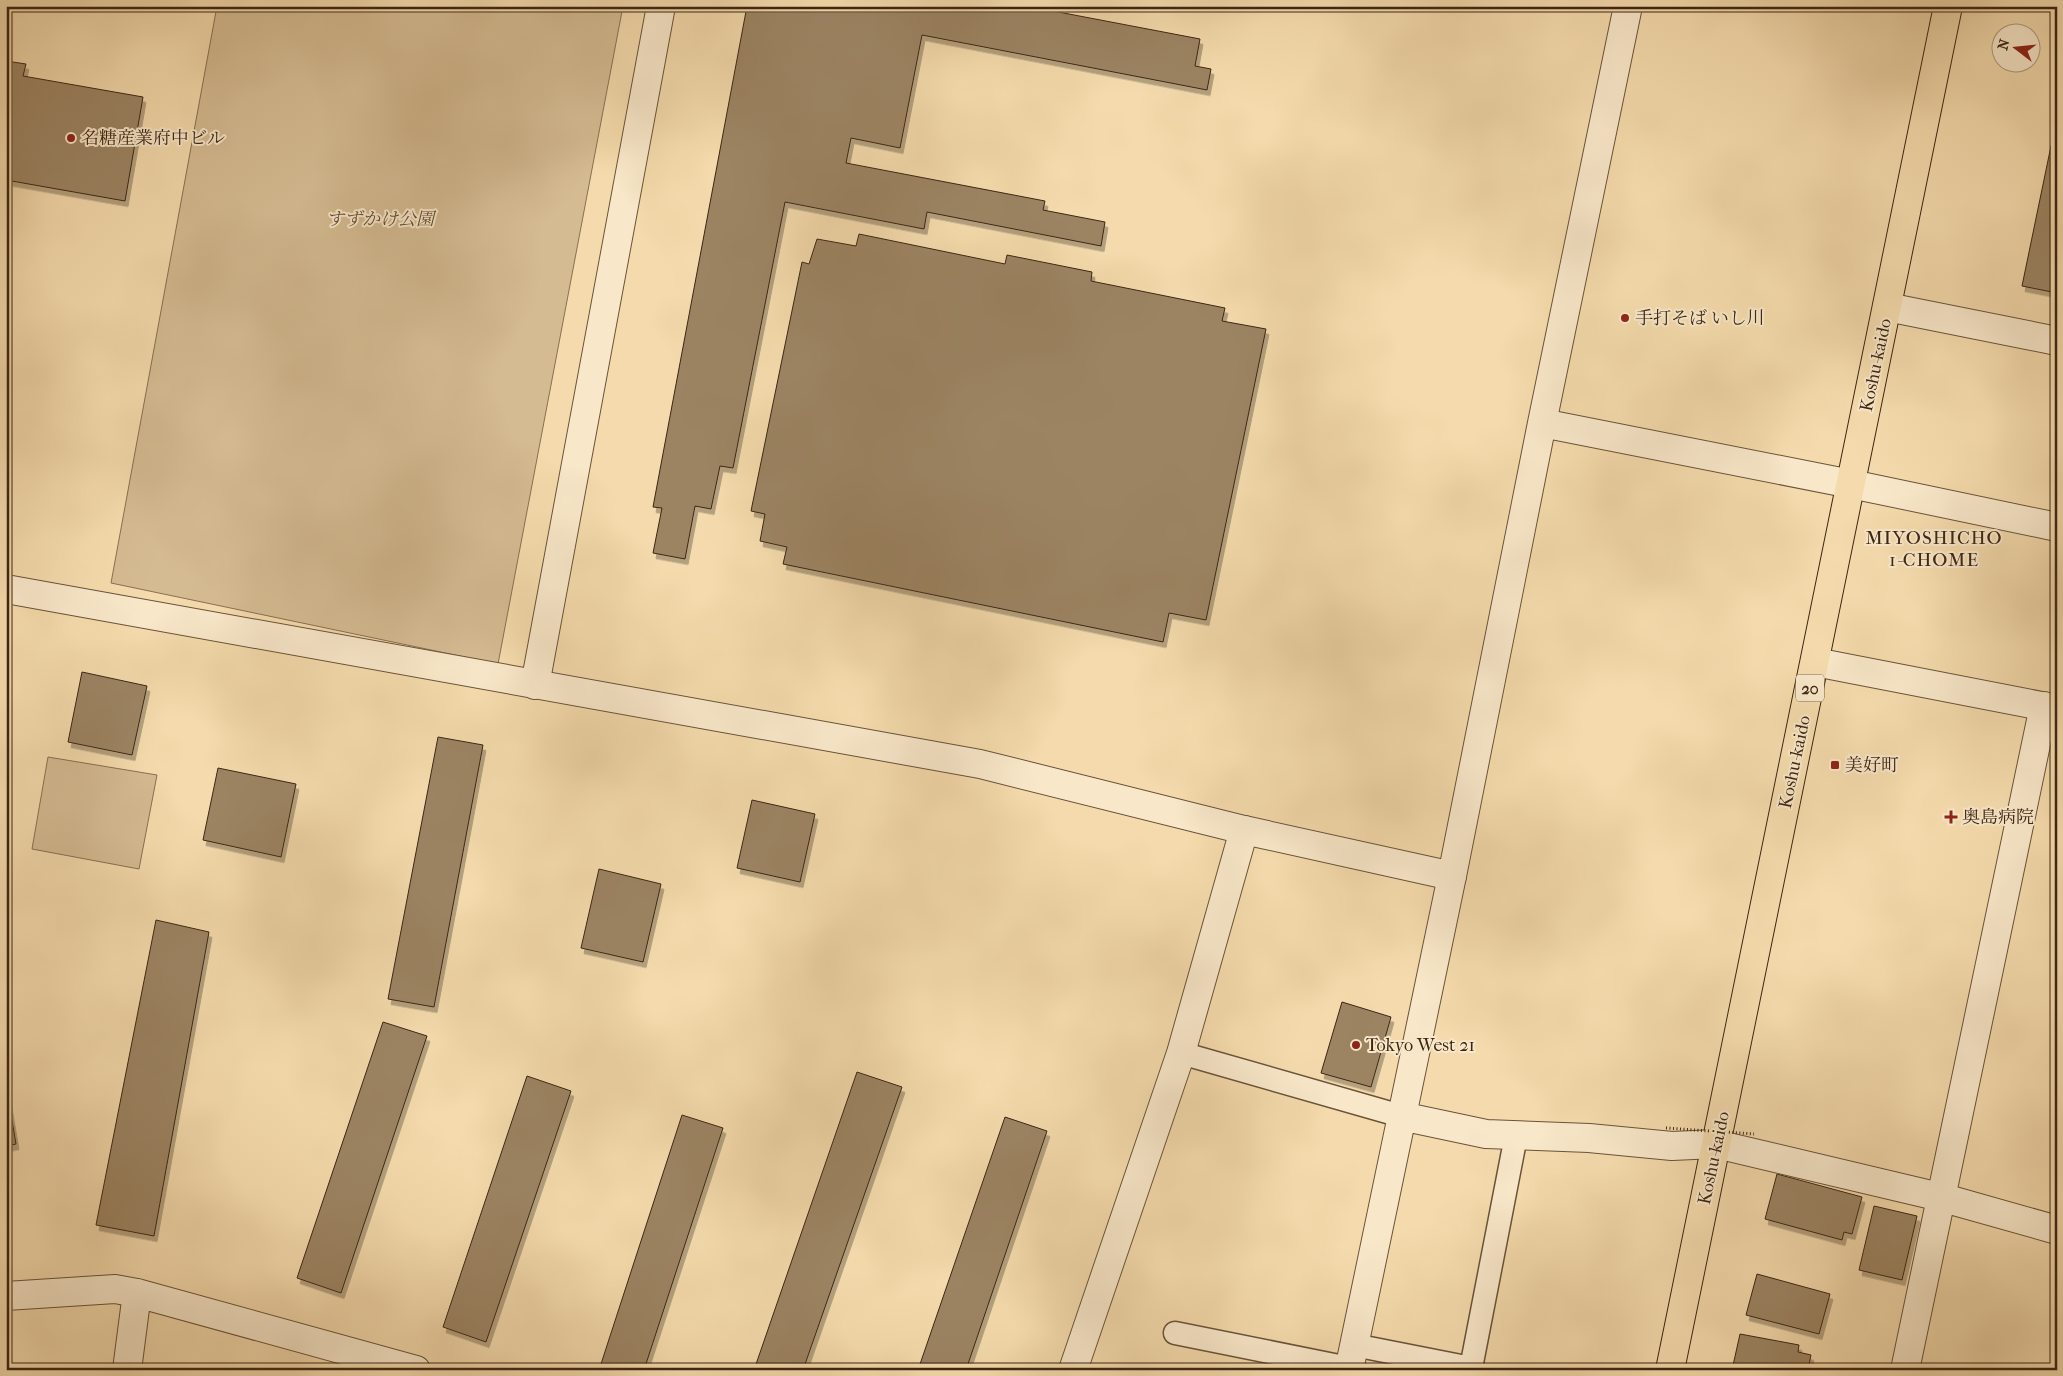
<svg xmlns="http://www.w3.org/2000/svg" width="2063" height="1376" viewBox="0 0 2063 1376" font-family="'IM FELL French Canon','Noto Serif JP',serif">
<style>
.green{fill:#d5bb92;stroke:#887052}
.building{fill:#9c8463;stroke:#3c2613;filter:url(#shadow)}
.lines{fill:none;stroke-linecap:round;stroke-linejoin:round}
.service-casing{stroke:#6a5339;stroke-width:25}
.minor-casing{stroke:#6a5339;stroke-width:30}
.tertiary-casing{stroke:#6a5339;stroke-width:30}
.trunk-casing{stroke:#3c2613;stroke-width:30}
.service{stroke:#f8e7c9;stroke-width:22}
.minor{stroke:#f8e7c9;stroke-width:28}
.tertiary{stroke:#f8e7c9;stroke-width:28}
.trunk{stroke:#f4daac;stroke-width:28}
.path-bridge{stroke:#3c2613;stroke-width:3;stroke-dasharray:1 2.5;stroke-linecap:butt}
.poi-dot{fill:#8f2418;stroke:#f8e7c9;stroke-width:2}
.labels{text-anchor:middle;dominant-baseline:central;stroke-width:4;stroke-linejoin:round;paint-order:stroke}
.shield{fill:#f8e7c9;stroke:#74604a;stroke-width:1}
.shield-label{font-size:16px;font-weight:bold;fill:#3c2613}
.poi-label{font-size:18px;fill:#3c2613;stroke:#f8e7c9;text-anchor:start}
.park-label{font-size:18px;font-style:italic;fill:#624b33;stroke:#f8e7c9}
.street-label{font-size:18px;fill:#3c2613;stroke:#f8e7c9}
.neighbourhood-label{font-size:19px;letter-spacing:1px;fill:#3c2613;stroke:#f8e7c9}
</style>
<defs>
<filter id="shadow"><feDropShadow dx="3" dy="5.5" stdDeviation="0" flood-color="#0004"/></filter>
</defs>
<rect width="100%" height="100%" fill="#f4daac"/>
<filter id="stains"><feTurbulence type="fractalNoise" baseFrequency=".004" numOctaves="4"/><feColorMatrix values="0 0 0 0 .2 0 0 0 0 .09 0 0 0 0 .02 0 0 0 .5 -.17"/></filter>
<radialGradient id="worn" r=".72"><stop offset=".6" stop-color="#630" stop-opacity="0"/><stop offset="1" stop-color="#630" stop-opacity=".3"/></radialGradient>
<path class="green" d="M217,6H623L498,664L111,583Z
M48,757L157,775L139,869L32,849Z"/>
<path class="building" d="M747,6H1027L1200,39L1195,66L1211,69L1207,90L922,35L900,148L851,138L846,163L1045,201L1043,210L1105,222L1101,246L927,212L924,229L785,202L733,468L720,466L711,509L695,506L685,559L653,553L662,508L653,507Z
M6,61L26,64L23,76L143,97L125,201L6,180Z
M2057,117V293L2022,286Z
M859,234L1005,264L1007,255L1092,272L1091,281L1225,308L1222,321L1266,329L1206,620L1169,613L1163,642L783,564L787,547L760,541L765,514L751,511L802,262L809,264L817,239L856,246Z
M82,672L147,686L132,755L68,742Z
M438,737L483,745L434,1007L388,999Z
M218,768L296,784L281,857L203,840Z
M752,800L815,814L800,882L737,868Z
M599,869L661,884L643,962L581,948Z
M156,920L209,932L154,1236L96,1225Z
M1342,1002L1391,1017L1371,1087L1321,1073Z
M383,1022L427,1036L341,1293L297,1278Z
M857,1072L902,1087L803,1370H754Z
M527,1076L571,1091L486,1342L443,1327Z
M6,1085L16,1144L6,1146Z
M682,1115L723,1128L644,1370H609L600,1367Z
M1005,1117L1047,1131L966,1370H918Z
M1777,1174L1862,1197L1852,1234L1844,1232L1842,1240L1765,1219Z
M1874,1206L1917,1216L1902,1280L1859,1270Z
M1757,1274L1830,1294L1819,1334L1746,1315Z
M1740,1334L1799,1345L1798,1352L1811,1355L1808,1370H1732Z"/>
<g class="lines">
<g class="service-casing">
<path id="service" d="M1181,1053L1401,1116
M1175,1333L1349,1368
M1354,1345L1471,1368L1516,1136"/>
</g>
<g class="minor-casing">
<path id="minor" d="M1887,307L2057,341
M1542,423L1851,484
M1815,662L2057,709
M535,685L661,6
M1401,1116L1486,1134L1589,1138L1672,1146L1716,1144L1940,1197L2057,1230
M6,1296L115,1289L137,1293L416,1370
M127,1370L137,1293
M1073,1370L1181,1053L1244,830
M1349,1370L1452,876L1542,423L1628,6
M1905,1370L2044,706"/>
</g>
<g class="tertiary-casing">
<path id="tertiary" d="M1851,484L2057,527
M6,589L980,764L1244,830L1452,876"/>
</g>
<g class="trunk-casing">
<path id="trunk" d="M1670,1370L1948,6"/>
</g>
<use href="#service" class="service"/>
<use href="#minor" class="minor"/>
<use href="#tertiary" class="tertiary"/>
<use href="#trunk" class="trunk"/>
<path class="path-bridge" d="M1666,1128L1754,1134"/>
</g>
<g class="poi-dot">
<circle cx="71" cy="138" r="5"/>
<circle cx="1625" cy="318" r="5"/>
<rect x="1830" y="760" width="10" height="10" rx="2.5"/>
<path d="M1948.5 809.5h5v5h5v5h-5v5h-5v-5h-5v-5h5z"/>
<circle cx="1356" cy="1045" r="5"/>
</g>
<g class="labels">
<rect class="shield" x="1796" y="674.5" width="28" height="27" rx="4"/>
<g class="shield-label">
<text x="1810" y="688">20</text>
</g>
<g class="poi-label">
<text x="81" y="138">名糖産業府中ビル</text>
<text x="1635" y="318">手打そば いし川</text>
<text x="1845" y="765">美好町</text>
<text x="1962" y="817">奥島病院</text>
<text x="1366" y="1045">Tokyo West 21</text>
</g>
<g class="park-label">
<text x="380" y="219">すずかけ公園</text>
</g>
<g class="street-label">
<text transform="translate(1876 365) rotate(-78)">Koshu-kaido</text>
<text transform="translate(1795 762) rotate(-78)">Koshu-kaido</text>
<text transform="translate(1714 1158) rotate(-78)">Koshu-kaido</text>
</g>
<g class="neighbourhood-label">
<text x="1934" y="538">MIYOSHICHO<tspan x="1934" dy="22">1-CHOME</tspan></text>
</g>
</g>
<rect width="2063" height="1376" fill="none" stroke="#f4daac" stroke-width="25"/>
<rect x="8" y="8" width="2048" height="1361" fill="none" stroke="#3c2613" stroke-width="2.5"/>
<rect x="12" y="12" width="2038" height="1351" fill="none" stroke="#3c2613"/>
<g transform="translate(2016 48) rotate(286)"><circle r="24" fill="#f8e7c9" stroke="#ad9a80"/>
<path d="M0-4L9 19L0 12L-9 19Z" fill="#8f2418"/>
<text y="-8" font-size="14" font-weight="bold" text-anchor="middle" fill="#3c2613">N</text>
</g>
<rect width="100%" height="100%" filter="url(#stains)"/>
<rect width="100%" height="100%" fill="url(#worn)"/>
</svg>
